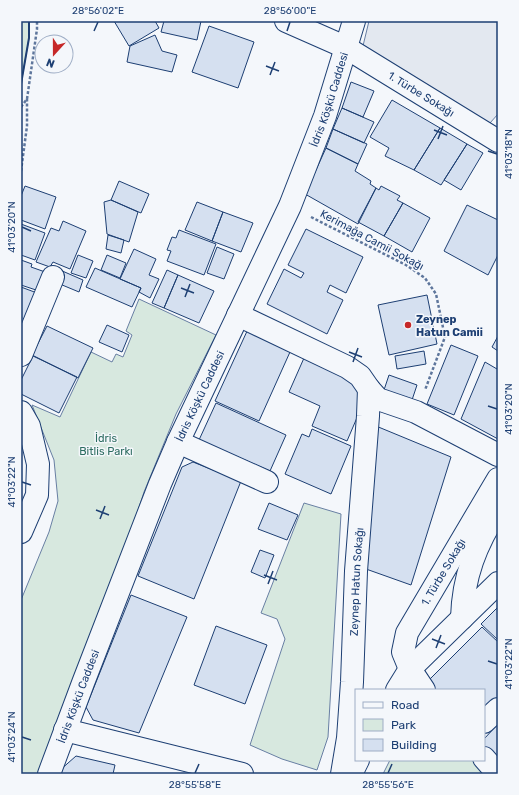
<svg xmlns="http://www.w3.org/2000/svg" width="519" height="795" viewBox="0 0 519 795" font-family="Rubik,sans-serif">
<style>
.green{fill:#d7e8df;stroke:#687fa3}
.parking{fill:#e3e8f0;stroke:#687fa3}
.building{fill:#d5e0f0;stroke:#1d3f73}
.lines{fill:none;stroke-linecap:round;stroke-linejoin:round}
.street-casing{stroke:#1d3f73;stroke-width:24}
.secondary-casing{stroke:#1d3f73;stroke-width:24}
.path{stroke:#5e769c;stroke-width:2.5;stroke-dasharray:3 2;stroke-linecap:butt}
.street{stroke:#f4f7fb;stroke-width:22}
.secondary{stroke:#f4f7fb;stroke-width:22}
.wall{stroke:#1d3f73;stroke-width:2}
.ticks{fill:none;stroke:#1d3f73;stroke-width:1.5}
.poi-dot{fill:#c62828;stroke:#f4f7fb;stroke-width:1.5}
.labels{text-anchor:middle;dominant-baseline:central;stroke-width:3;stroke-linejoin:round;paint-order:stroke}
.street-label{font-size:11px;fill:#1d3f73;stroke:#f4f7fb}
.poi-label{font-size:11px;font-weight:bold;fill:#1d3f73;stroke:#f4f7fb;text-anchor:start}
.park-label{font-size:11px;fill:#2c6c60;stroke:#f4f7fb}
.neatline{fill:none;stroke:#1d3f73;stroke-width:1.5}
.ticks-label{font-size:10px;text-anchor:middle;fill:#1d3f73}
</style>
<rect width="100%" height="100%" fill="#f4f7fb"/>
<path class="green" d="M21,21H29V38L21,84Z
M139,299L216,335L176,414L144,492L126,547L38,774H21V600L49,532L58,501L54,460L32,405L60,417L91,352L112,362L116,354L123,357L132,335L126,331Z
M304,503L341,514L328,737L317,770L282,759L250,745L285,639L277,619L261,613Z
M390,760H484L493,774H383Z"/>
<path class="parking" d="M369,21H498V114L490,123L362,50Z"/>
<path class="building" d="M114,21H155L159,28L129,46Z
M164,21H201L197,40L161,32Z
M209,26L254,42L238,88L192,72Z
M155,35L162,51L177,55L172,72L127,62L130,46Z
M351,82L374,91L363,117L342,108Z
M392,100L440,128L414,170L385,156L389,148L370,137Z
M342,108L374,122L364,143L333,129Z
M440,128L467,144L441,185L414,170Z
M333,129L367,144L358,164L326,148Z
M467,144L483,153L461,190L444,180Z
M326,148L358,164L355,171L371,181L370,184L376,188L358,224L305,194Z
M119,181L149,194L141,213L111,200Z
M25,186L56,197L45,229L21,220V196Z
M381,186L400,196L397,200L403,203L384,236L358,222L376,188L379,190Z
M111,200L138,212L129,242L107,234L104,202Z
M197,202L223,212L212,241L185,230Z
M403,203L430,218L412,252L384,236Z
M467,205L498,220V255L488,275L444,251Z
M223,212L253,223L241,252L212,241Z
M63,221L86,231L70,269L53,262L50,267L36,262L51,228L59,231Z
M21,224L45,233L35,260L21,255Z
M306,229L363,257L346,293L330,285L327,292L343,300L327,334L267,304L284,269L301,278L304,273L288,265Z
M179,230L216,244L204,275L167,261L171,251L167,250L172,237L176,238Z
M108,235L124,240L121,253L106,249Z
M217,247L234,254L224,279L207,273Z
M134,249L156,259L149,275L159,279L150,298L139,292L141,288L120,279Z
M78,255L93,261L86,278L71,273Z
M107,255L126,263L120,278L101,270Z
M21,260L32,264L31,267L48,273L42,292L21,285Z
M95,268L141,288L132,307L86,287Z
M60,270L83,280L79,292L55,282Z
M167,270L178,275L164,308L152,303Z
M178,275L214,291L199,323L164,308Z
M21,287L37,293L30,327L21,323Z
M427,295L437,344L389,355L378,305Z
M107,325L129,335L122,352L99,342Z
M47,326L93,348L78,378L32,355Z
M248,329L290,352L259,421L215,401Z
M498,336V351L492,347Z
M451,345L478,356L454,415L427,404Z
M424,351L426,364L397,369L395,356Z
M33,356L77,377L59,413L21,394V380Z
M304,358L356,381L362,406L347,441L312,426L320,406L289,392Z
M485,362L497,369L498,367V439L461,419Z
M389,375L417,385L411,403L383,393Z
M216,403L286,435L270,471L199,440Z
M376,426L451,457L411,585L366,569Z
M312,429L351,446L331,494L285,474L302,434L309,437Z
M193,462L241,481L194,599L138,576L182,467Z
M269,503L298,515L287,540L258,529Z
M260,550L274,555L265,578L251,572Z
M131,595L187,617L139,733L93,720L86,707Z
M498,607V640L481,624Z
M216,626L267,645L245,704L194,685Z
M482,627L498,642V699L484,713V690H433L426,683Z
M498,724V760L484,748V739Z
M76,756L115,765L113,774H59V771Z"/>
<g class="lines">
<g class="street-casing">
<g id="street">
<path id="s1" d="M286,21L345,47L498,141"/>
<path d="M238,315L347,367L360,376L369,389L378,399L416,412L498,455"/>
<path d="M21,355L53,277"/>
<path d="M21,412L29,426L38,464L37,495L21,532"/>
<path d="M178,442L267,482"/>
<path d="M462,618C463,577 476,544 498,510"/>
<path id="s2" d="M424,690L410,669L403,652L407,633L498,479"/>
<path d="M484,722L498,709"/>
<path d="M65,730L242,774"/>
<path d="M484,758L498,774"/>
<path id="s3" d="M49,774L83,683L160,484L178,442L290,206L325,116L354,21"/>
<path id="s4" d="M342,774L348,738L352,682L356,571L368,416L369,389"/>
</g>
</g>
<g class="secondary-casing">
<path id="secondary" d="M397,690L410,669L498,583
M351,774L358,760"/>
</g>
<path class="path" d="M21,107L27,99L37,29V21
M21,171L27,126V99
M311,217L406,265L425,278L436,294L445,337L425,390"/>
<use href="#street" class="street"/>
<use href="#secondary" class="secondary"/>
<path class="wall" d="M21,84L29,38V21"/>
</g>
<path class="ticks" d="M94,31L98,22M287,31L290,22M266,66L279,71M270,75L275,62M434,130L447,135M438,139L443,126M488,151L497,154M22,227L31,231M181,288L194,293M185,297L190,284M349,352L362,357M353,362L358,348M488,406L497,409M22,482L31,485M96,510L109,515M100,519L105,506M264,575L277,580M268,584L273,571M432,639L445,644M436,648L441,635M488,661L497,664M22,737L31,740M195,773L199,764M388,773L392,764"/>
<circle class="poi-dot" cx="408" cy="325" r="4"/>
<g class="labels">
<g class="street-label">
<text stroke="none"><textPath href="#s1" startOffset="154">1. Türbe Sokağı</textPath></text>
<text stroke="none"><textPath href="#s3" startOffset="731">İdris Köşkü Caddesi</textPath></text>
<text transform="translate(372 240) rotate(28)">Kerimağa Camii Sokağı</text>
<text stroke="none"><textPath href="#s3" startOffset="407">İdris Köşkü Caddesi</textPath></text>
<text stroke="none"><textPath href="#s2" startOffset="134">1. Türbe Sokağı</textPath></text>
<text stroke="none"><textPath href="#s4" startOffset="193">Zeynep Hatun Sokağı</textPath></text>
<text stroke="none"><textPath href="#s3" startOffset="83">İdris Köşkü Caddesi</textPath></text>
</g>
<g class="poi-label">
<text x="416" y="319">Zeynep<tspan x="416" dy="13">Hatun Camii</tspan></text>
</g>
<g class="park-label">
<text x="106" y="438">İdris<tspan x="106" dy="13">Bitlis Parkı</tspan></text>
</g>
</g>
<rect width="519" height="795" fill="none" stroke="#f4f7fb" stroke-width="44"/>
<rect x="355" y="689" width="130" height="72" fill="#f4f7fb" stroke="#9eadc5"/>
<rect x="363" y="702" width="20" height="6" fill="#f4f7fb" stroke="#9eadc5"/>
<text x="391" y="709" font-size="12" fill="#1d3f73">Road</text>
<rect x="363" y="719" width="20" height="12" fill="#d7e8df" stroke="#9eadc5"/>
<text x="391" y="729" font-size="12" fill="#1d3f73">Park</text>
<rect x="363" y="739" width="20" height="12" fill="#d5e0f0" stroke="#9eadc5"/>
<text x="391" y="749" font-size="12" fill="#1d3f73">Building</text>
<g transform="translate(54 54) rotate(201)"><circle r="19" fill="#f4f7fb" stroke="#9eadc5"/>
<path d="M0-3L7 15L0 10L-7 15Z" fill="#c62828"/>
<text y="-6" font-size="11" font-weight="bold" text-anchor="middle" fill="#1d3f73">N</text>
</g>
<rect x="22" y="22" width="475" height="751" class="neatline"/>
<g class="ticks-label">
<text x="98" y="14">28°56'02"E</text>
<text x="290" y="14">28°56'00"E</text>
<text transform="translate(508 154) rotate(-90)" y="4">41°03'18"N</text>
<text transform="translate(11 227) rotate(-90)" y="4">41°03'20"N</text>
<text transform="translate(508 409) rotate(-90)" y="4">41°03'20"N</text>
<text transform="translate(11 482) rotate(-90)" y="4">41°03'22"N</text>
<text transform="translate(508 664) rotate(-90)" y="4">41°03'22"N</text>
<text transform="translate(11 737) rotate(-90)" y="4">41°03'24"N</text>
<text x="195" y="788">28°55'58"E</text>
<text x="388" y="788">28°55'56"E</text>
</g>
</svg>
